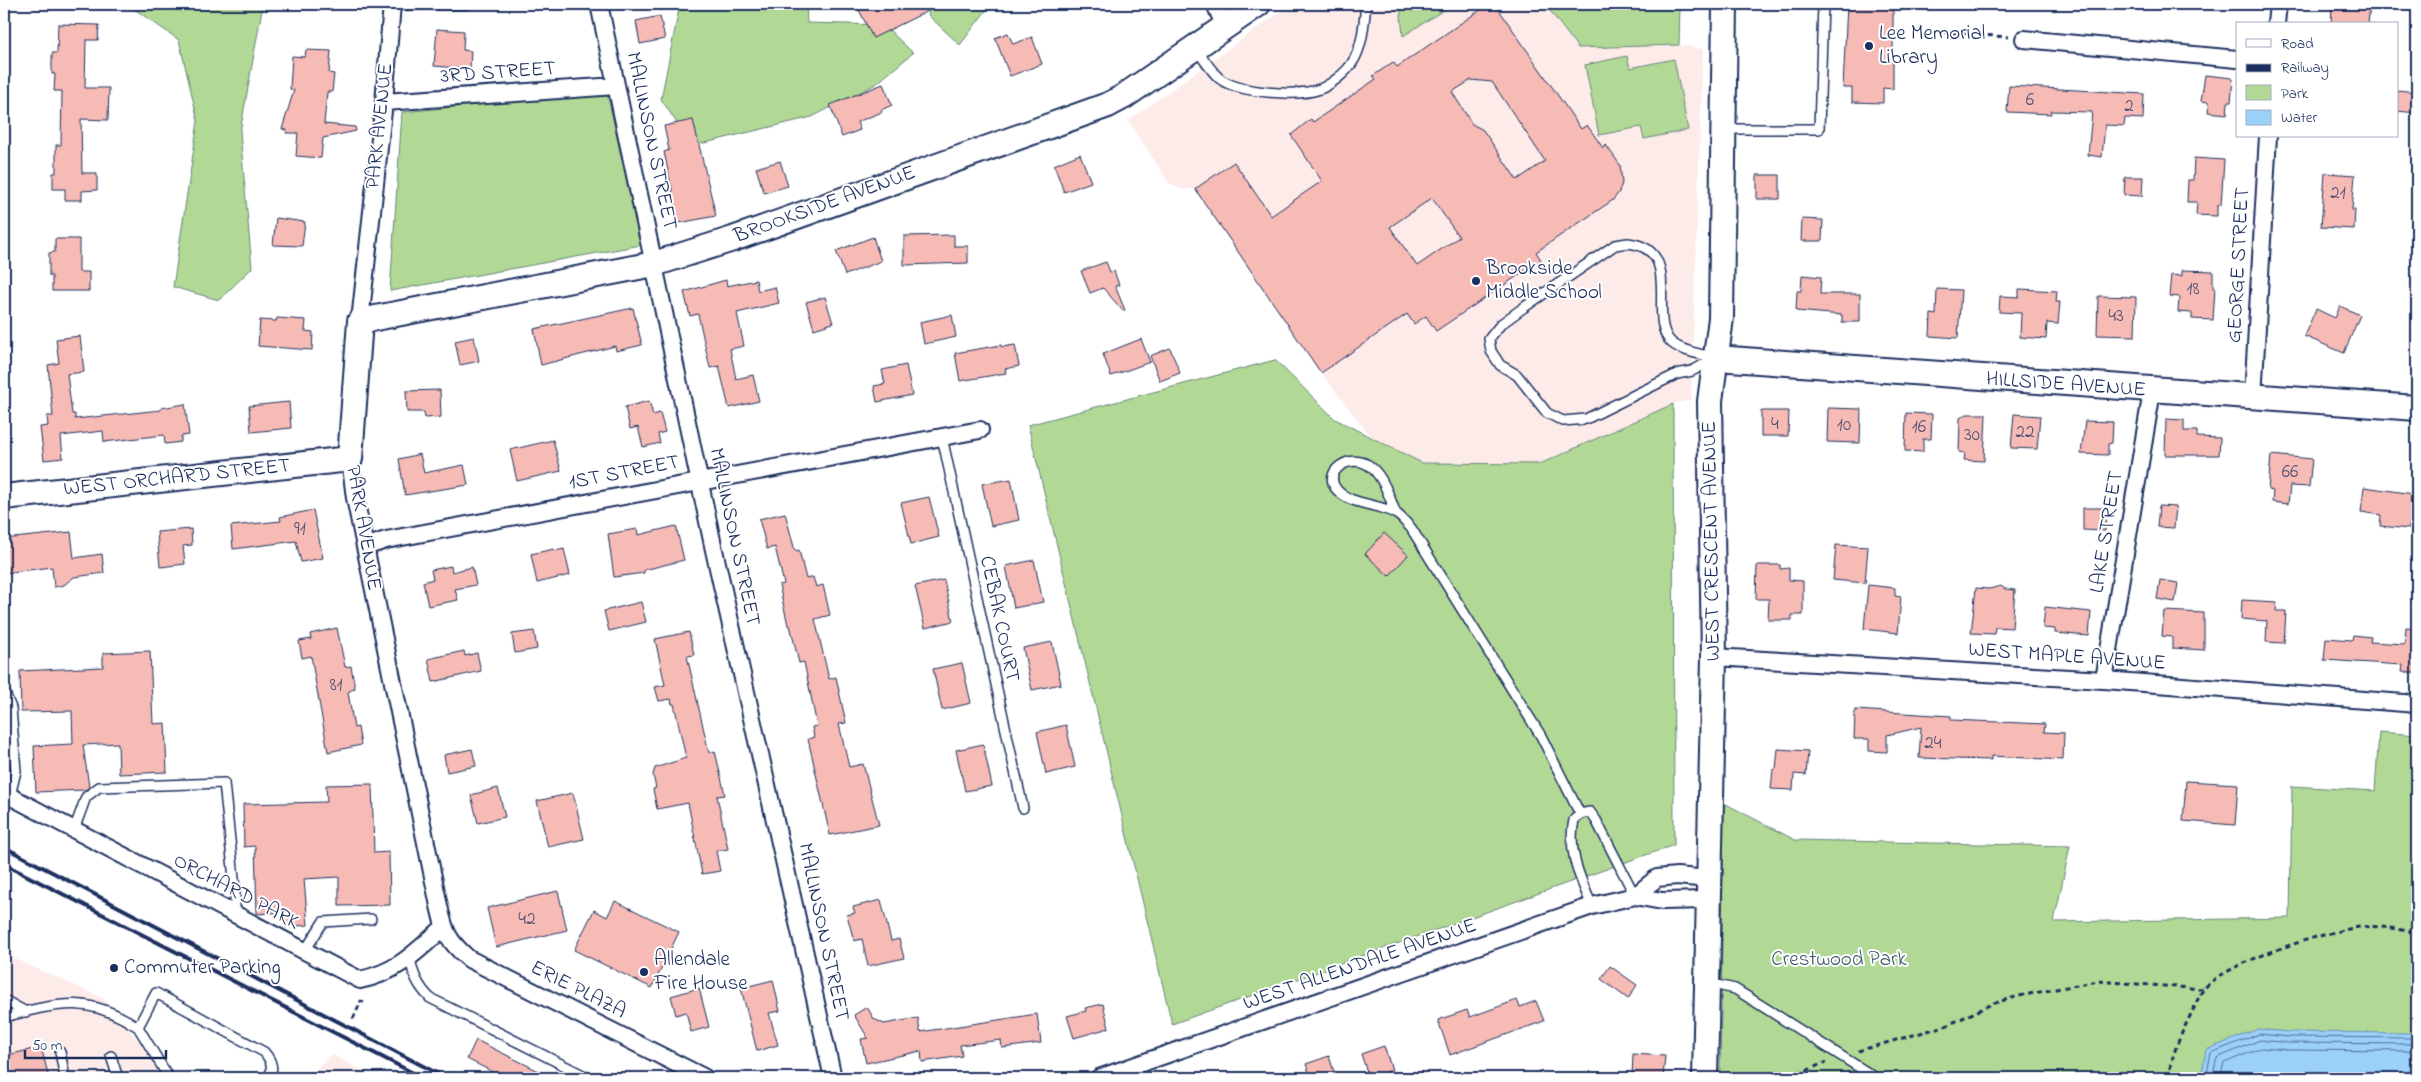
<svg xmlns="http://www.w3.org/2000/svg" width="2421" height="1082" viewBox="0 0 2421 1082" font-family="'Indie Flower',sans-serif">
<style>
.built{fill:#fdebe9}
.green{fill:#b1d995;stroke:#66847a}
.water{fill:#9bd0f9;stroke:#6890bb}
.lines{fill:none;stroke-linecap:round;stroke-linejoin:round}
.shore{stroke:#4e6f9c;stroke-width:1}
.building{fill:#f7bbb6;stroke:#1b2f5e;fill-rule:evenodd}
.lane-casing{stroke:#1b2f5e;stroke-width:12}
.street-casing{stroke:#1b2f5e;stroke-width:20}
.secondary-casing{stroke:#1b2f5e;stroke-width:28}
.path{stroke:#1b2f5e;stroke-width:3;stroke-dasharray:5 4;stroke-linecap:butt}
.lane{stroke:#fff;stroke-width:9}
.street{stroke:#fff;stroke-width:16}
.secondary{stroke:#fff;stroke-width:24}
.rail{stroke:#1b2f5e;stroke-width:4}
.poi-dot{fill:#1b2f5e;stroke:#fff;stroke-width:2}
.labels{text-anchor:middle;dominant-baseline:central;stroke-width:4;stroke-linejoin:round;paint-order:stroke}
.number-label{font-size:19px;fill:#525274}
.poi-label{font-size:21px;fill:#1b2f5e;stroke:#fff;text-anchor:start}
.street-label{font-size:21px;fill:#1b2f5e;stroke:#fff}
.park-label{font-size:21px;fill:#405a6c;stroke:#fff}
</style>
<rect width="100%" height="100%" fill="#fff"/>
<filter id="ink" filterUnits="userSpaceOnUse"><feTurbulence type="fractalNoise" baseFrequency=".02" numOctaves="2"/><feDisplacementMap in="SourceGraphic" scale="10" xChannelSelector="R" yChannelSelector="G"/><feConvolveMatrix kernelMatrix="1 2 1 2 8 2 1 2 1" color-interpolation-filters="sRGB"/></filter>
<g filter="url(#ink)">
<path class="built" d="M1291,4H1400L1403,36L1453,4H1545L1578,48L1679,45L1703,49L1691,400L1673,404L1540,464L1422,463L1372,438L1321,373L1195,189H1181L1169,183L1128,121Z
M4,954L103,998L169,1078H4Z
M332,1054L374,1078H307Z"/>
<path class="green" d="M127,4H263L240,132L252,268L219,300L173,287L198,121L179,40Z
M680,4H806L807,23L884,25L913,53L876,84L812,117L692,146L661,99Z
M926,4H991L960,45L929,16Z
M1400,4H1453L1403,36Z
M1545,4H1680L1679,45L1578,48Z
M1627,56L1630,68L1674,59L1688,130L1644,139L1641,127L1599,135L1585,65Z
M607,93L641,245L390,291L402,112Z
M1275,360L1335,419L1422,463L1540,464L1673,404L1674,845L1172,1024L1028,425Z
M2379,732L2417,735V1078H1720L1724,803L1795,840L2070,846L2054,922L2290,918L2292,786L2375,791Z"/>
<path class="water" d="M2258,1029L2289,1032L2417,1033V1078H2201L2206,1050Z"/>
<g class="lines">
<path class="shore" d="M2206,1078L2211,1053L2259,1034L2289,1037L2417,1038
M2212,1078L2217,1058L2260,1040L2289,1043L2417,1044
M2220,1078L2224,1063L2261,1048L2289,1050L2417,1051"/>
</g>
<path class="building" d="M856,4H942L873,38Z
M1489,4H1495L1581,129L1587,125L1603,148L1606,145L1620,165L1622,183L1619,192L1613,200L1536,252L1541,260L1436,331L1426,316L1414,324L1407,314L1321,373L1195,189L1234,162L1271,216L1322,181L1291,135L1311,119L1313,122L1376,79L1373,76L1393,62L1397,67ZM1471,80L1492,82L1545,161L1517,180L1483,130L1472,124L1452,92ZM1432,198L1459,237L1417,266L1390,227Z
M1847,4H1893V89L1883,88V103L1852,102V88H1843Z
M2332,4L2370,5L2368,24H2331Z
M660,16L665,39L640,44L636,21Z
M58,24L99,25L98,40H86L85,88H109L108,120L81,119L82,173H97V190L82,191V200H65V189H53V173H56V145H61L62,91H54L55,74H52V53H57Z
M437,29L464,31L463,50L471,51L470,69L434,66Z
M1008,33L1013,44L1032,37L1042,64L1010,76L995,38Z
M306,50L331,51L329,73L334,74L332,92H327L324,124L355,127L356,131L323,138L321,158L296,156L298,133H286L287,130L282,129L294,90L290,89L292,56L305,57Z
M2205,75L2233,78L2231,102H2228L2227,114L2208,112L2209,102L2201,101Z
M883,84L892,105L881,110L882,112L857,122L860,130L842,137L830,105Z
M2009,86L2144,94L2143,119L2125,118L2124,126L2105,125L2102,157L2088,155L2092,112L2051,111V114L2007,112Z
M2397,90L2417,92V113L2397,111Z
M693,120L716,216L679,223L664,152L669,150L664,126Z
M1080,154L1091,182L1064,192L1054,165Z
M2194,158L2224,160L2221,205L2217,206V216L2196,215L2197,202H2187L2188,180H2193Z
M780,161L788,186L764,193L756,168Z
M2325,173L2355,175L2352,210H2355L2354,229L2321,227Z
M1757,175H1780V199H1757Z
M2125,177H2143L2142,196L2124,195Z
M276,218L305,222L302,246L273,245Z
M1802,219L1823,220L1822,241H1801Z
M954,235V246H968V263L904,265V236Z
M873,237L881,261L845,275L836,251Z
M55,239H79V272H89V291H52V276H49V253L55,252Z
M1106,262L1110,272L1114,271L1119,285L1115,286L1125,310L1123,311L1103,288L1090,293L1081,271Z
M2182,270L2213,271V288H2215L2213,320L2192,319V313L2178,312L2179,297L2169,296L2171,275L2182,276Z
M1802,275L1821,277L1820,294H1860V322H1842V315L1796,311L1797,291H1801Z
M726,280L727,286L756,280L758,291L775,287L779,303L737,313L744,346L730,349L736,379L753,375L759,401L729,408L719,366L710,368L698,314L690,316L684,292Z
M1937,289L1961,290L1958,338L1930,336L1931,314L1936,315Z
M2019,289L2057,291L2056,302H2060L2058,324L2047,323L2046,339L2020,337L2021,313L1999,312L2000,296L2019,297Z
M2098,296L2136,297L2135,336L2097,335Z
M825,297L833,323L814,329L806,302Z
M2340,306L2360,315L2344,353L2304,336L2316,309L2335,318Z
M633,308L642,345L616,351L615,346L541,365L534,329Z
M952,315L956,337L924,344L920,322Z
M277,318L306,320L305,331L313,332L312,350L258,346L260,320L276,321Z
M80,336L84,372L67,374L72,414H75V419L161,410V408L185,404L189,435L181,436V442L165,444L164,435L104,442L103,431L61,436L63,458L44,460L40,427L48,426L47,416H53L48,365L59,363L56,339Z
M474,337L479,361L460,365L455,341Z
M1141,339L1150,362L1111,376L1103,354Z
M1001,345L1002,347L1015,345L1019,366L1005,369L1006,373L960,381L955,353Z
M1170,348L1180,373L1160,381L1150,356Z
M906,365L912,395L877,402L874,386L885,384L882,370Z
M440,390L441,417L425,418L424,412H407L406,391Z
M649,401L653,415L660,413L665,432L658,434L660,443L643,447L638,427L630,429L625,407Z
M289,402L291,428L251,432L249,406Z
M1828,408L1861,409L1860,443L1827,442Z
M1761,411H1789L1788,436H1761Z
M1906,413L1932,414L1931,439H1923V452L1905,451Z
M1967,414H1986L1984,461L1964,460L1965,453L1959,452L1960,418Z
M2014,414L2040,416L2037,449L2011,448Z
M2166,419L2184,420V431H2197V437L2220,438L2219,455H2165Z
M2085,421L2113,422L2112,443L2108,444V455L2081,454Z
M553,440L561,471L517,481L510,450Z
M420,454L424,473L464,465L468,485L405,495L399,459Z
M2271,455L2312,459L2309,487L2290,486L2288,504L2272,502L2273,491L2268,490Z
M1011,479L1019,520L991,526L982,484Z
M2364,487L2414,494L2409,529L2380,526L2381,515L2361,512Z
M929,497L939,537L911,544L901,503Z
M2159,506L2176,507L2174,528L2157,527Z
M2083,508H2106L2105,531L2083,530Z
M313,510L323,558L301,562L296,541L233,549L231,526L281,521L280,517Z
M785,513L795,551L799,550L806,579L813,577L816,587L823,585L830,615L815,619L829,679L836,677L846,723L839,724L849,767L863,764L879,825L830,835L808,739L814,737L812,727L817,726L804,662L799,663L790,625H788L779,585L784,584L775,547L767,549L759,519Z
M676,526L684,560L644,570V573L614,577L608,534L637,529L638,535Z
M191,529L192,545L183,546L185,564L160,567L157,532Z
M71,532L74,558L102,554L104,573L74,577L64,585L54,587L52,567L4,573V539Z
M1384,533L1408,555L1389,576L1365,554Z
M1836,545L1868,547L1865,583L1833,580Z
M554,549L555,551L564,549L570,575L537,583L531,554Z
M1034,560L1043,602L1014,608L1006,566Z
M1757,565H1780V569L1789,568V580L1803,581V615H1792V620H1768L1769,599H1756Z
M451,566L452,572L472,567L476,585L455,589L458,600L428,606L423,582L433,579L431,570Z
M944,580L953,621L925,628L915,586Z
M2160,580L2178,583L2175,602L2157,599Z
M1868,585L1895,588V596L1901,597L1898,633L1864,629Z
M2001,586L2005,589L2015,590L2012,628L1995,627L1994,634L1971,633L1976,588L1989,589Z
M2242,600L2277,602L2276,611H2286L2284,643L2266,642L2267,621L2241,619Z
M641,602L646,622L609,631L604,611Z
M2045,607L2091,612L2089,636L2055,633V629L2043,628Z
M2164,611L2204,613V650L2172,648V637L2162,636Z
M2406,627L2417,628V673L2402,672L2403,665L2324,660L2326,638L2352,640L2353,635L2371,637L2370,642L2405,644Z
M337,628L345,667L351,666L355,688L348,692L354,728L358,727L361,745L328,752L311,656L302,658L299,641L311,639L310,634Z
M534,631L537,649L515,653L512,634Z
M689,632L694,655L687,656L709,753L715,751L725,795L717,796L728,849L716,851L720,871L702,874L688,803L657,809L653,789L656,788L653,775L655,768L686,758L674,704H672L671,699L659,701L655,687L665,685L655,639Z
M1052,642L1061,684L1032,690L1023,648Z
M150,651L153,724L165,723L167,772L119,774L118,743L83,745L89,787L85,790L36,792L34,746L73,744L72,711L21,712L20,671L103,667V653Z
M464,651L465,656L477,653L481,671L433,682L428,659Z
M962,663L971,703L942,710L933,669Z
M1855,710L1951,716V720L2045,724L2044,732L2064,733L2063,760L1991,756V760L1919,758L1921,727L1887,735V752L1869,751V739H1854Z
M1066,725L1075,767L1046,774L1037,732Z
M983,744L992,786L965,791L956,750Z
M472,749L476,766L447,772L444,755Z
M1778,749L1808,751L1806,775L1794,774L1793,790L1771,789L1773,770L1776,769Z
M2186,781L2238,784L2235,825L2183,821Z
M372,784L374,853L389,852L390,905L339,906V877L304,879L308,925L285,927L283,912L257,914L255,846L244,847L243,804L327,802L326,785Z
M498,788L505,817L478,823L471,795Z
M573,793L584,839L548,847L537,801Z
M558,891L567,930L496,947L487,908Z
M881,900L891,941L899,939L904,958L868,966L862,939L854,941L847,915L855,913L853,907Z
M615,901L679,932L652,988L574,950L594,910L607,917Z
M1610,966L1637,985L1628,999L1601,979Z
M773,980L780,1011L769,1013L778,1045L757,1051L741,988Z
M699,988L709,1027L691,1032L686,1012L676,1015L671,996Z
M1517,1000L1520,1007L1536,1001L1544,1021L1450,1055L1438,1020L1467,1010L1470,1017Z
M1103,1004L1109,1028L1074,1038L1067,1016L1086,1011L1085,1008Z
M867,1007L874,1019L884,1024L918,1018L920,1032L1037,1014L1041,1043L1002,1048L1001,1040L960,1045L962,1056L922,1062L921,1051L866,1063L861,1039L868,1038L854,1015Z
M476,1040L553,1078H505L467,1059Z
M1384,1046L1392,1070L1386,1072L1388,1078H1369L1361,1054Z
M41,1047L49,1078H4V1056Z
M1633,1054L1665,1056L1663,1078H1632Z
M1329,1056L1336,1078H1311L1306,1064Z"/>
<g class="lines">
<g class="lane-casing">
<path id="lane" d="M392,5L468,4
M1195,48C1203,57 1210,70 1219,78C1237,93 1298,97 1320,89C1330,85 1346,73 1352,63C1363,47 1364,22 1366,4
M1724,129H1819L1823,4
M1628,243C1686,249 1645,320 1672,343C1683,352 1702,354 1716,358L1692,371L1677,374L1586,419L1563,421L1547,413L1517,375L1500,365L1491,351L1489,339L1501,324L1523,308L1615,245Z
M942,437L1023,808
M1396,514C1390,499 1384,478 1371,467C1351,451 1321,472 1337,490C1352,506 1379,503 1397,514C1402,518 1406,523 1411,528L1541,736L1580,814
M4,691L11,708L16,771L10,796
M74,830L86,797L99,787L224,783L235,888V915
M1592,906C1580,878 1567,851 1574,820L1580,814L1590,812L1596,820L1635,896
M305,951L323,922L371,919
M410,958C413,975 418,986 430,998L589,1078
M1708,983L1735,989L1876,1078
M4,1000L26,1012
M4,1017C59,1003 88,994 138,1027
M60,1052L65,1078
M111,1056L118,1078
M169,1078L138,1027L156,993L264,1052C271,1060 275,1069 268,1078"/>
</g>
<g class="street-casing">
<path id="street" d="M599,4L714,550L833,1078
M1215,4L1225,27
M2276,24L2278,4
M2024,39L2237,59
M384,102L616,86
M360,321L384,102L392,4
M2253,397L2268,136
M350,459L355,498L439,906C445,933 448,941 469,959L705,1078
M365,547L386,540L980,430
M1714,657L2104,680L2417,704
M2104,680L2152,391
M4,793L360,980C398,972 416,952 444,927
M1635,896L1657,878L1677,876L1708,879
M1099,1078L1592,906L1635,896L1662,901L1707,900"/>
</g>
<g class="secondary-casing">
<path id="secondary" d="M1716,358L2417,408
M4,497L350,459L360,321L654,264L733,239L1108,105L1123,97L1258,4
M1705,1078L1714,657L1710,401L1721,318L1725,4"/>
</g>
<path class="path" d="M1943,32L2008,37
M353,1019L361,1001L367,1004
M1858,1051L1948,1025L1994,1003L2019,996L2098,981L2203,989
M1790,1078L1826,1062
M2168,1078C2172,1054 2180,1036 2191,1014C2195,1007 2198,997 2203,990C2223,963 2327,931 2360,927C2379,925 2399,929 2417,933"/>
<use href="#lane" class="lane"/>
<use href="#street" class="street"/>
<use href="#secondary" class="secondary"/>
<path class="rail" d="M4,847L446,1078
M4,864L423,1078"/>
</g>
</g>
<g class="poi-dot">
<circle cx="1869" cy="46" r="5"/>
<circle cx="1476" cy="281" r="5"/>
<circle cx="114" cy="968" r="5"/>
<circle cx="644" cy="972" r="5"/>
</g>
<g class="labels">
<g class="number-label">
<text x="2030" y="100">6</text>
<text x="2129" y="106">2</text>
<text x="2338" y="193">21</text>
<text x="2193" y="289">18</text>
<text x="2116" y="316">43</text>
<text x="1775" y="424">4</text>
<text x="1844" y="425">10</text>
<text x="1919" y="427">16</text>
<text x="2025" y="432">22</text>
<text x="1972" y="435">30</text>
<text x="2290" y="472">66</text>
<text x="300" y="529">91</text>
<text x="336" y="685">81</text>
<text x="1933" y="743">24</text>
<text x="527" y="919">42</text>
</g>
<g class="poi-label">
<text x="1879" y="34">Lee Memorial<tspan x="1879" dy="24">Library</tspan></text>
<text x="1486" y="269">Brookside<tspan x="1486" dy="24">Middle School</tspan></text>
<text x="654" y="960">Allendale<tspan x="654" dy="24">Fire House</tspan></text>
<text x="124" y="968">Commuter Parking</text>
</g>
<g class="street-label">
<text transform="translate(498 73) rotate(-4)">3RD STREET</text>
<text transform="translate(380 126) rotate(-84)">PARK AVENUE</text>
<text transform="translate(651 141) rotate(78)">MALLINSON STREET</text>
<text transform="translate(825 205) rotate(-20)">BROOKSIDE AVENUE</text>
<text transform="translate(2239 265) rotate(-87)">GEORGE STREET</text>
<text transform="translate(2066 385) rotate(4)">HILLSIDE AVENUE</text>
<text transform="translate(624 473) rotate(-11)">1ST STREET</text>
<text transform="translate(177 478) rotate(-6)">WEST ORCHARD STREET</text>
<text transform="translate(363 528) rotate(80)">PARK AVENUE</text>
<text transform="translate(2107 532) rotate(-81)">LAKE STREET</text>
<text transform="translate(734 537) rotate(78)">MALLINSON STREET</text>
<text transform="translate(1712 541) rotate(-91)">WEST CRESCENT AVENUE</text>
<text transform="translate(999 619) rotate(78)">CEBAK COURT</text>
<text transform="translate(2067 657) rotate(4)">WEST MAPLE AVENUE</text>
<text transform="translate(236 892) rotate(28)">ORCHARD PARK</text>
<text transform="translate(823 932) rotate(78)">MALLINSON STREET</text>
<text transform="translate(1360 965) rotate(-19)">WEST ALLENDALE AVENUE</text>
<text transform="translate(578 990) rotate(27)">ERIE PLAZA</text>
</g>
<g class="park-label">
<text x="1839" y="960">Crestwood Park</text>
</g>
</g>
<rect width="2421" height="1082" fill="none" stroke="#fff" stroke-width="20"/>
<rect x="10" y="10" width="2401" height="1062" fill="none" stroke="#1b2f5e" stroke-width="2" filter="url(#ink)"/>
<rect x="2236" y="22" width="162" height="115" fill="#ffffff" stroke="#a4acbf"/>
<rect x="2246" y="39" width="25" height="8" fill="#ffffff" stroke="#a4acbf"/>
<text x="2281" y="48" font-size="15" fill="#1b2f5e">Road</text>
<rect x="2246" y="64" width="25" height="8" fill="#1b2f5e" stroke="#a4acbf"/>
<text x="2281" y="72" font-size="15" fill="#1b2f5e">Railway</text>
<rect x="2246" y="85" width="25" height="15" fill="#b1d995" stroke="#a4acbf"/>
<text x="2281" y="98" font-size="15" fill="#1b2f5e">Park</text>
<rect x="2246" y="110" width="25" height="15" fill="#9bd0f9" stroke="#a4acbf"/>
<text x="2281" y="122" font-size="15" fill="#1b2f5e">Water</text>
<path d="M25 1050v8h141v-8" fill="none" stroke="#1b2f5e" stroke-width="2.5"/>
<text x="32" y="1050" font-size="15" fill="#1b2f5e" stroke="#ffffff" stroke-width="4" paint-order="stroke">50 m</text>
</svg>
